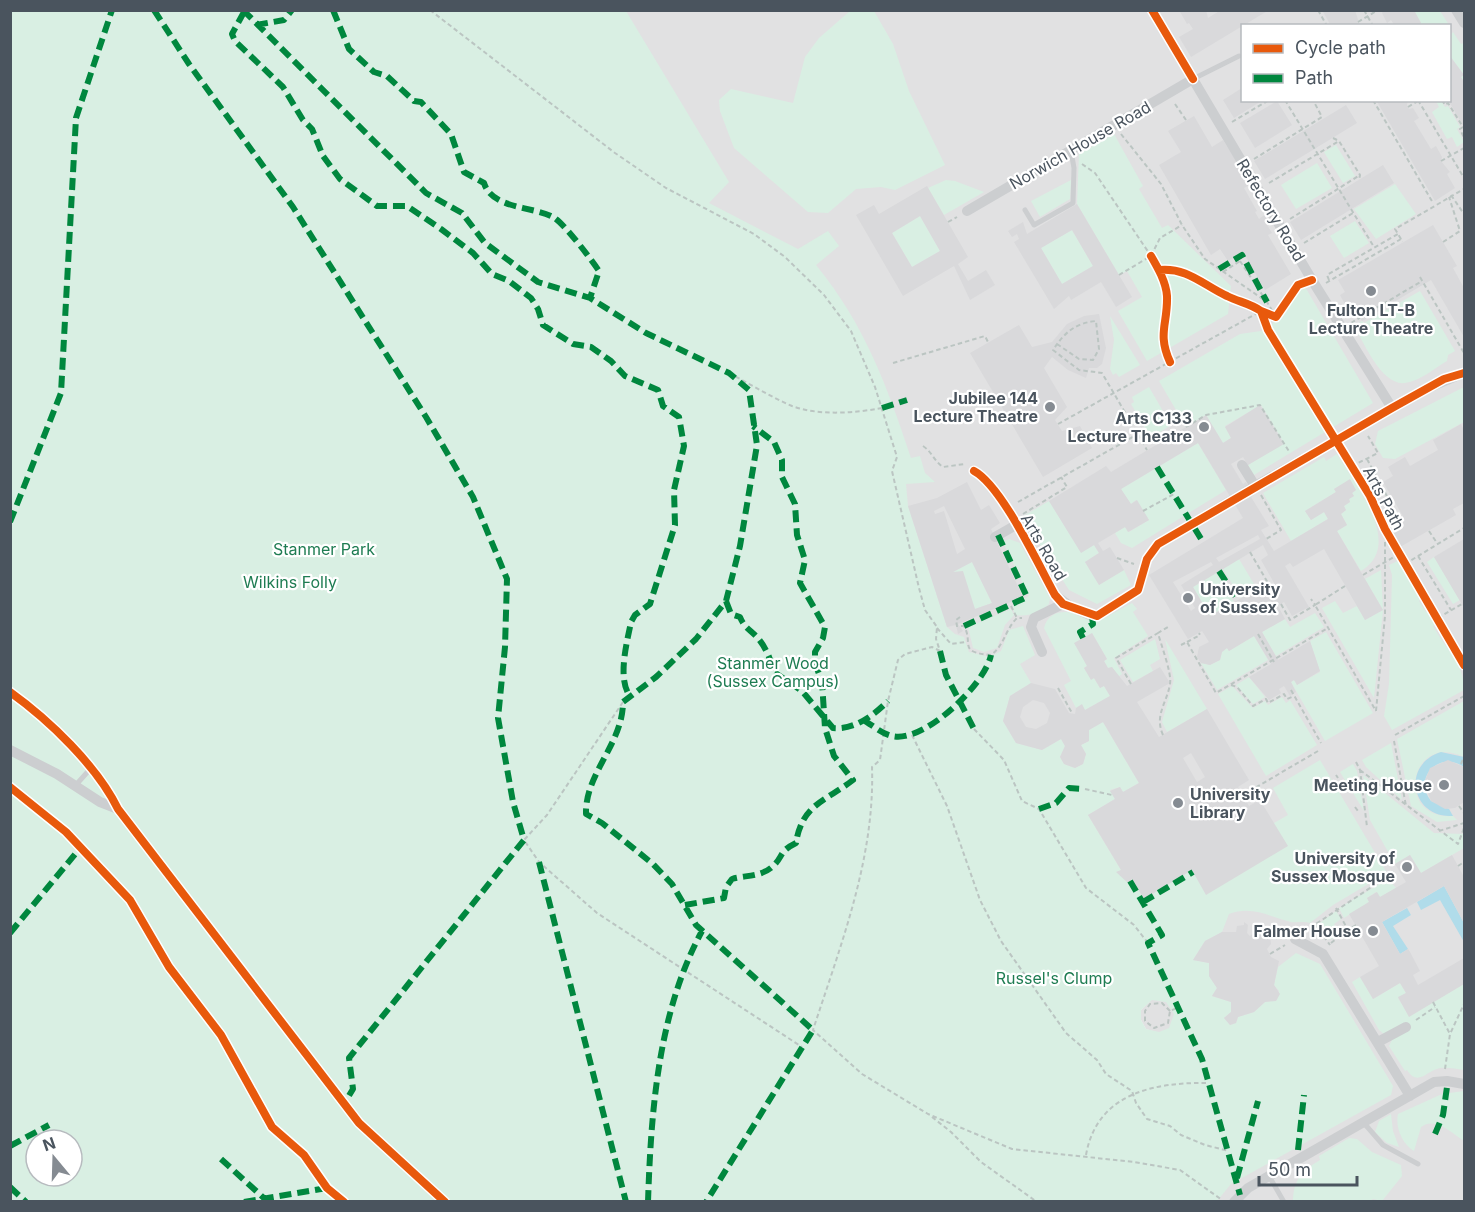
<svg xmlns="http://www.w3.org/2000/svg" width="1475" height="1212" viewBox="0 0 1475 1212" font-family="Inter,sans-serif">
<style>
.education{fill:#e1e1e2;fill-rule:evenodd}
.green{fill:#d9efe3;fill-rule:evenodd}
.water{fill:#b0dcea}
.building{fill:#d9d9db;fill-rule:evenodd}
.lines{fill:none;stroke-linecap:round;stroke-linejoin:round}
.minor-tunnel{stroke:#d1d2d4;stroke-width:10;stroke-dasharray:10 5;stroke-linecap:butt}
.path{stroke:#bbc5c2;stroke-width:2;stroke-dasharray:4.5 3;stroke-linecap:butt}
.service{stroke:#ccced0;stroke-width:5}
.minor{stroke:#ccced0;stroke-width:10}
.quiet{stroke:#00873e;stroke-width:6;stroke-dasharray:12 6;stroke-linecap:butt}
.cycleway-casing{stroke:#fff;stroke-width:11}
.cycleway{stroke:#e8590c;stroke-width:8}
.poi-dot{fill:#858b92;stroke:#fff;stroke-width:2}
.labels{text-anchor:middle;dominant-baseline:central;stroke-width:4.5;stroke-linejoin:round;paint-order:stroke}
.street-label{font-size:16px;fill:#4a545e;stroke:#fff}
.poi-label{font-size:16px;font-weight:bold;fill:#4a545e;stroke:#fff;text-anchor:end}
.park-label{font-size:16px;fill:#1e7c52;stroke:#fff}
</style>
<rect width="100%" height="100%" fill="#f3f2f2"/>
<path class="education" d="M400,11H1464V1201H1206L1159,1033L1146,1029L1141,1020V1010L1149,1002ZM1242,26H1450V100H1242Z"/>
<path class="green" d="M10,11H626L729,182L709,203L798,249L828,231L839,246L816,265C865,325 887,386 911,458L920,456L925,473L935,482L906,484L908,506L947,627L955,634L964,637L969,652L990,657L1001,651L1009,630L1023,626L1035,655L1020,664L1031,683L1010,696L1003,721L1016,743L1042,750L1061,739L1065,746L1060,757L1064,764L1075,768L1083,764L1086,754L1081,745L1089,741V730L1103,722L1139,783L1123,792L1120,787L1110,790L1115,799L1088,815L1121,870L1117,872L1128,882L1132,879L1144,899L1192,870L1206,894L1274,823L1288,815L1273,788L1320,760L1387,873L1333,905L1310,923C1304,921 1298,923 1291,922C1270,917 1252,905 1229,914L1222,932L1205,941L1193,960L1209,963V976L1217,988L1212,996L1231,1002V1012L1224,1018L1230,1025L1236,1023L1238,1017L1254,1012L1265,1002L1277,1000L1279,991L1274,985L1278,967L1296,953L1320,964L1393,1086L1391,1095L1231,1184L1217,1201H11ZM1152,1000L1166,1002L1174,1014L1169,1028L1159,1032L1146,1029L1141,1020V1010ZM36,1140H72V1176H36Z
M850,11H874L893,44L909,91L945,165L895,190L881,187L856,189L828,213L808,212L734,148L720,111L719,100L731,89L793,103L805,57L819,38Z
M1414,11H1440L1449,25H1417L1421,23Z
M1453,32L1461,44L1464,43V82L1461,77L1464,75L1450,56V36Z
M1436,101H1441L1445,107L1448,106L1460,127L1457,129L1464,142L1457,147L1452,137L1447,139L1432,112L1439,107Z
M1114,134L1143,186L1139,189L1162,228L1168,225L1231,286L1228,314L1147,361L1118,311L1142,297L1127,271L1119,275L1077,204L1079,154Z
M1336,145L1355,176L1343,183L1324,152Z
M1317,163L1332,188L1296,209L1281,185Z
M946,180L955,181L984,192L944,215L928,188Z
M1071,180L1070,199L1040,217L1031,201Z
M1395,184L1416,214L1376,239L1354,209Z
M920,216L940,251L912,267L892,233Z
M1355,221L1369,243L1344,258L1330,236Z
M1072,230L1093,266L1062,284L1041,248Z
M1304,285L1373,403L1254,475L1248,465L1284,443L1261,405L1225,426L1231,438L1223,443L1206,415L1186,427L1159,381L1240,334L1268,330L1299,287Z
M1420,291L1455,351L1448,355L1447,361C1435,368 1420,381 1405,383C1382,386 1364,343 1354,326L1362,321L1364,323Z
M1110,316L1140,365L1119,377L1116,373L1113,375L1110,369L1114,340Z
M1149,387L1171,425L1151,438L1131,404L1134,402L1132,397Z
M1462,388L1464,389V422L1395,459L1383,458L1375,444L1378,431Z
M1198,443L1226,490L1132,548L1121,543L1115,533L1125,527L1129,532L1149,520L1136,500L1131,504L1121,489Z
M1337,454C1355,484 1405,545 1361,571L1337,531L1347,525L1341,514L1346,510L1344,506L1350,502L1349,499L1354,496L1352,493L1356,490L1350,480L1334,489L1336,492L1305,511L1311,520L1324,512L1328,519L1291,541L1263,493L1324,457L1326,461Z
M1049,501L1081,552L1094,545L1099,553L1085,562L1099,585L1124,570L1131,585L1097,604L1069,590L1022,517Z
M1009,539L1020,543L1050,598L1049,604C1040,613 1028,617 1015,615L1012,606L1029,596L1003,542Z
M1434,557L1460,600L1453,604L1427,562Z
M1239,559L1257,589L1241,598L1223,569Z
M1400,560L1423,598L1419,601L1426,612L1430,611L1436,624L1433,626C1446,650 1464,662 1464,690L1392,730L1384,716L1389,684L1392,575L1389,565Z
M972,562L992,603L975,609L953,572Z
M1381,570L1383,610L1374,698L1322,608L1335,601L1343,613L1357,606L1365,620L1383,610L1365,579Z
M1216,573L1234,602L1210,616L1193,587Z
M1132,603L1137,609L1133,612L1148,636L1114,658L1122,674L1118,677L1112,667L1108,668L1104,661L1107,659L1092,633L1087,666L1084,668L1091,679L1094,678L1100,688L1104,686L1110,696L1085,710L1081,705L1076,708L1064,685L1071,681L1044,628C1051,602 1082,614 1099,621Z
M1011,609L1014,615L1005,625L997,648L984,652L973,648L968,627Z
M1315,613L1324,627L1276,656L1262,632L1285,619L1290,627Z
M1326,632L1373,713L1325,741L1291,682L1294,680L1297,685L1320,672L1310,641Z
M1254,636L1268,660L1217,690L1201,663L1210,665L1220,660L1222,652L1227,648L1229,651Z
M1155,639L1160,659L1150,665L1153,671L1133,682L1120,660Z
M1165,639L1207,709L1167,732L1162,722L1174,680Z
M1249,677L1265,697L1253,704L1236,685Z
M1232,686L1253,708L1265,701L1268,705L1282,697L1286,703L1290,700L1317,745L1266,776L1218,694Z
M1464,701V757C1409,731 1394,820 1453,816L1457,820L1437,822L1411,806L1397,739Z
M1391,743L1402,800L1366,767L1362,760Z
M1353,764L1357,771L1364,811L1340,772Z
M1363,775L1434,833L1464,834V848L1421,873L1410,855L1395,864L1370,820Z
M1388,879L1396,888L1380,897L1376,892L1367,898L1369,902L1344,918L1339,908Z
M1336,911L1341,919L1334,924L1340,935L1329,940L1317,925Z
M1360,977L1373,999L1400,983L1406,993L1398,998L1409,1016L1464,984V1070C1457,1069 1447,1067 1440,1068C1426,1071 1418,1087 1407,1070L1405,1071L1389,1046L1392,1040L1379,1030L1352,982Z
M1464,1091V1141C1452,1133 1435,1116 1421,1127L1414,1151C1402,1144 1395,1127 1398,1114L1442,1094Z
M1391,1114L1393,1131L1399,1147L1387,1143L1375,1132L1379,1121Z
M1349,1138L1357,1139L1372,1152L1401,1165L1402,1176L1382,1201L1373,1199L1369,1202L1293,1201C1293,1180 1303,1170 1320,1160L1319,1156Z"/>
<path class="water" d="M1441,752L1464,757V767C1440,750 1412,777 1431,801L1449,809L1453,816C1412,819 1400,765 1441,752Z
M1444,886L1464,923V942L1440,900L1421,910L1417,902Z
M1407,908L1411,915L1393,926L1408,949L1400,954L1382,922Z"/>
<path class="building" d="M1179,10H1206L1208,18L1221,10H1269L1191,57L1179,37L1193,29L1189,23L1187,24Z
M1322,10H1355L1360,26H1331Z
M1384,10H1414L1421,23L1417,26H1395L1391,20L1387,23L1382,13Z
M1450,56L1464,75L1461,77L1464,82V127L1448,100Z
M1242,88V100H1263L1234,118L1223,100Z
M1376,100H1408L1407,105L1409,109L1413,108L1419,118L1414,121L1431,149L1436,146L1442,157L1441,161L1450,172L1447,174L1455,188L1435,201Z
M1277,101L1292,125L1255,148L1240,123Z
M1346,105L1357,123L1265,179L1254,161Z
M1194,116L1212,147L1223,140L1251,184L1244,188L1257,211L1255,212L1259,219L1267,213L1272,222L1267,225L1272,233L1268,235L1291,274L1265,290L1243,252L1228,261L1220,249L1211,255L1159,165L1181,152L1168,131Z
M1383,165L1394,183L1301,240L1290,222Z
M927,186L968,257L958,264L968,281L986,270L995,285L970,300L954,266L903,296L856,215L874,205L879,214ZM920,216L940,251L912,267L892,233Z
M1077,204L1132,297L1116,307L1101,282L1071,300L1069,296L1054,309L1014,242L1019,239L1017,234L1012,237L1008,231L1023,222L1027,234ZM1072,230L1093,266L1062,284L1041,248Z
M1433,225L1457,266L1453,268L1464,288V337L1431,280L1362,321L1354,309L1349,312L1340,295L1345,292L1338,280Z
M1099,314L1106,348L1102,364L1097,368H1089L1086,378L1068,370L1052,357L1044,368L1067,407L1055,420L1062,431L1080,426L1092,448L1043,477L970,353L1019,325L1032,347L1052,342L1067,324L1084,316Z
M1260,405L1284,444L1248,465L1243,457L1231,464L1243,484L1246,482L1251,491L1254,495L1251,497L1269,526L1261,530L1274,551L1328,519L1324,512L1311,520L1305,511L1336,492L1334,489L1350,479L1356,490L1352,493L1354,496L1349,499L1350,502L1344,506L1346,510L1341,514L1347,525L1337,531L1383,610L1365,620L1324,549L1293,567L1290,563L1285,566L1309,607L1292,616L1284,602L1278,606L1285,619L1262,632L1278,660L1310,641L1320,671L1297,685L1294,680L1291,682L1296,692L1290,696L1284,686L1279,689L1281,693L1269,700L1249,677L1271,664L1254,636L1229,651L1227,648L1222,652L1220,660L1210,665L1201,663L1197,657L1199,647L1209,642L1202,631L1188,639L1149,575L1243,518L1198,443L1121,489L1131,504L1137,500L1149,520L1128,532L1125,527L1098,543L1103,551L1110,547L1124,570L1099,585L1085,562L1099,553L1094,545L1081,553L1049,501L1106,466L1111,472L1206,415L1223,443L1231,438L1225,427ZM1258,535L1260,539L1219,562L1216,558ZM1263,545L1268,555L1261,560L1277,588L1268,593L1264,585L1210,616L1193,587ZM1211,562L1213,565L1181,585L1195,608L1191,611L1173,582Z
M1461,424L1464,430V503L1453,509L1456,515L1400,547L1389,527L1404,518L1383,482L1393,476L1388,467L1405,457L1410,466L1438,450L1433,440Z
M967,482L981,510L989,505L1000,523L991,529L1023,597L958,624L963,631L958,634L956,625L947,627L908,506L937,498ZM944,506L965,549L957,554L944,511L935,514L934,511ZM972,562L992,603L975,609L963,571L953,572Z
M1464,539V608L1434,557Z
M1092,633L1107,659L1104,661L1108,668L1112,667L1127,686L1160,667L1170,683L1137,702L1159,737L1207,709L1249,780L1238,787L1243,795L1249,806L1260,800L1288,846L1206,895L1192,870L1144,899L1132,879L1128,883L1116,872L1121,870L1088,815L1115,799L1110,791L1120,787L1123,792L1139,783L1103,722L1089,730V741L1081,745L1086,754L1083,764L1075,768L1064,764L1060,757L1065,746L1061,739L1042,750L1016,743L1003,721L1010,696L1031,683L1055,689L1069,713L1075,714L1076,708L1082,704L1085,710L1110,696L1104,686L1100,688L1094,678L1091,680L1084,668L1087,666L1074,643ZM1033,700L1044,703L1050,713L1047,723L1036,729L1026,727L1020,717L1023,707ZM1191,753L1205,777L1197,782L1183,758Z
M1448,760L1464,767V802L1455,808L1445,809L1431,801L1424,783L1430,768Z
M1410,855L1421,873L1452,855L1464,877V923L1444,886L1382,922L1400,954L1408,949L1410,952L1420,971L1413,975L1418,985L1464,958V984L1409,1017L1398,997L1406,993L1400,983L1373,999L1360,977L1379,966L1349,914L1369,902L1367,898L1377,892L1380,897L1406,882L1395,864Z
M1244,922L1248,925L1247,933L1250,936L1258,929L1270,934L1271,944L1267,949L1271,957L1279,961L1274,985L1280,994L1276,1001L1265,1002L1254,1012L1238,1017L1236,1023L1230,1025L1224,1018L1231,1012V1002L1212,996L1217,988L1209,976V963L1193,960L1205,941L1222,932H1236L1237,926L1244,925Z"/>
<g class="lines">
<path class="minor-tunnel" d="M1232,500L1250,489"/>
<path class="path" d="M430,10L615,153L666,188L754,234L785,257L824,295L851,331L875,387L897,457L892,471L919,588L925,610L937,627L936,639L940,651
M1318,10L1327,26
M1364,10L1373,26
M1358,22L1378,10
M1285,100L1374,247
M1373,100L1433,203
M1418,100L1464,178
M1442,100L1445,105L1448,103L1463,127L1460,129L1464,138
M1175,104L1186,120
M1408,107L1418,101
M1232,122L1269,100
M1121,134L1161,184L1182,225L1205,259L1267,302L1276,317
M1333,138L1339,141L1360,175L1359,180
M1254,159L1322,117L1313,100
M1441,161L1464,148
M1082,164L1095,173L1151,256
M1269,183L1339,141
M1451,195L1464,214
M1290,219L1360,175
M948,222L957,217
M1401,239L1395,229L1464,189
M1443,242L1460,231L1449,197
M1304,243L1353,213
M1240,261L1265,299
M1223,272L1240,261L1242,255
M1119,275L1151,256L1160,238L1182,225
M1420,277L1464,353
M1329,280L1327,275L1398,234
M1326,283L1401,239L1402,242
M1351,323L1422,281
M1057,344L1079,359L1093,360L1099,349L1096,321C1075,323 1064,333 1053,350L1079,370L1102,373L1147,450
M893,363L985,336L988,342
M729,373C750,384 771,397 792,406C819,416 855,413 882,408
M1058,424L1261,311
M1186,427L1206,415L1260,405L1290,453
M923,446C932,452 934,461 943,467L965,464
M1367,459L1389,500
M1352,466L1378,453L1368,436
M1261,495L1281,530L1266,539
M1018,502L1138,434
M1375,507L1392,499
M1143,511L1174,494
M1023,514L1067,487L1061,477
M1429,531L1437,543
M1250,552L1272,590
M1418,556L1451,610
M1117,558L1134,564
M1405,564L1464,528
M1363,575L1399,554
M1345,586L1315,605L1376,711
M1281,604L1290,620L1315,605L1311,599
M1011,606L1017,618
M960,617L956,620L957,626H964C974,644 957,652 991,655C1004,646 1005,630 1017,618H1022
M1438,618L1462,604
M937,628L951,644L966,642
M1258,634L1274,662
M1187,642L1200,635L1199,633
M1181,645L1187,642L1216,693L1328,628
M940,651L932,647L905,654L898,660L888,701L880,760L872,767C875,858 841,944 813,1030L862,1074L928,1114L1012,1149L1134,1162L1180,1170L1222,1200
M1131,684L1116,658L1158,633
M1231,685L1237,687L1253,706L1266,699L1268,703L1284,694L1287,699L1294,696
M1058,688L1072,713
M1291,690L1321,743
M623,702L547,815L524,840L539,862L597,913L802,1047
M1376,711L1385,616V529
M974,729L1004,760L1022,801L1039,809L1086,888L1134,925L1148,943
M912,735L947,806L980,900L1001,941L1066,1033L1097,1060L1106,1074L1132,1091L1136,1103L1147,1119L1170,1126L1181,1135L1205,1145L1229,1151
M1163,735C1154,715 1167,703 1170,684C1172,673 1161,645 1158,633L1168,627
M1395,735L1464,696
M1394,741L1406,806
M1356,762L1360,770L1367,827
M1461,764L1464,757
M1360,770L1458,844L1464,828
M1336,775L1338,778
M1402,785L1424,787
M1085,789L1112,795
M1243,795L1318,751
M1459,806L1464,813
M1355,807L1358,811
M1439,831L1464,823
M1458,866L1464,862
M1336,908L1348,930L1356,925
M1315,924L1330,945
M1304,932L1394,872
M1331,943L1347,930
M1270,954L1285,945
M1433,1002L1450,1034
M1170,1011L1162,1003L1150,1004L1145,1011V1021L1154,1028L1168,1023L1170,1011L1179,1007
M1416,1020L1435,1007
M1445,1069L1450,1034L1464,1004
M932,1117L951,1132L981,1162L1037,1202
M1086,1155C1097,1093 1154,1082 1209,1083"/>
<path class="service" d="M1193,79L1239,56
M1025,210L1034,225L1073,203L1074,168L1071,151
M75,786L91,768
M1363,1122L1383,1145L1418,1164
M1269,1176L1284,1202"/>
<path class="minor" d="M1152,10L1312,280L1392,408
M1456,10L1464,23
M967,211L1193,79
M1242,465L1255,486
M974,471C1002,486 1039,566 1055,595L1071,607L1092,616L1102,613L1138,590L1147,559L1158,544L1232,500
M1250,489L1428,388L1464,373
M995,537L1016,525
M1042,652L1031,627L1034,618L1063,604
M10,692C49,720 97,766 118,809L359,1123L445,1202
M10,750L57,774L100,802L118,809
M1295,939L1323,954L1410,1096
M1378,1042L1406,1027
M1234,1202L1248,1188L1434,1082L1447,1081L1464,1084"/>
<path class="quiet" d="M154,10L189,64L293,207L426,417L473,497L507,579L505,647L498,718L513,802L524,840L349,1058L353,1089L344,1104
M243,10L426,193L462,213L485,243L538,282L590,298L646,333L729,373L749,390L757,445L740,546L726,601L696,639L656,677L623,702C623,744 585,773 586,814L602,823L653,864L672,884L696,925L813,1030L706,1202
M333,10L349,49L374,72L387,76L414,101L421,102L451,134L464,172L484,183C492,209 532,206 553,217C563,222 591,259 599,271L590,298
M244,12L232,34L235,41L283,87L303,120L312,129L323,156L340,179L377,206H407L441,229L473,253L492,274L509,281L531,298L538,309L543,325L573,344L591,347L611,361L625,376L658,390L663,406L679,417L684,446L674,490L675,525L650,604L635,615L631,622C627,642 617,679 630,696
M256,25L284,20L292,10
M1219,269L1242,255L1267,302
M882,408L907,400
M1157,467L1203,542
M10,522L61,393L76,118L112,10
M1219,571L1238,600
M726,601L731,614L740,617C744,627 749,629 756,636C765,645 771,660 774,672L802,691L833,728C854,730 873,716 888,701
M964,626L1027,597L998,535
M1083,638L1080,632L1093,624L1092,616
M940,651L946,675L974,729
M863,720C871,724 882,734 892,736C923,744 985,685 991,655
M1039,809L1056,803L1069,788L1085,789
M539,862L626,1202
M1130,881L1162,935L1148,943L1202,1059L1240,1195
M1143,902L1193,872
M685,905L724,898L726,887L732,879C745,875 762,877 773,866C784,856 778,852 796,843C802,804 826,801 853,780L834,756L825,728L822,682L815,663V652L823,638L825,627L800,583L805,560L797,535L795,504L782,477V460L774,442L753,426
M10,933L81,847
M1435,1134L1443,1115L1447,1087
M10,1146L49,1125
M1298,1150L1304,1095
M221,1159L266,1200
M1237,1178L1258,1101
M10,1187L26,1202
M244,1202L327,1188
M648,1202C651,1111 658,1012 702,931"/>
<g class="cycleway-casing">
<path id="cycleway" d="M1152,10L1193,79
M1151,256C1158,268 1166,282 1167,296C1168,324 1157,333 1170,362
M1159,270C1187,267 1203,285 1227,296C1239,302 1249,303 1261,311
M1312,280L1298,285L1276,317L1261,311L1268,330L1370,496L1385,529L1464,665
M974,471C1002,486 1039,566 1055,595L1063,604L1097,616L1138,590L1147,559L1158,544L1392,408L1444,379L1464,373
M10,692C49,720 97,766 118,809L359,1123L445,1202
M10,787L66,832L130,900L169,967L221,1035L272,1127L304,1155L327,1188L344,1202"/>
</g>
<use href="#cycleway" class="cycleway"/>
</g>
<g class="poi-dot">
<circle cx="1371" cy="291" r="6"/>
<circle cx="1050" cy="407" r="6"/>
<circle cx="1204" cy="427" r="6"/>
<circle cx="1188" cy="598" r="6"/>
<circle cx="1444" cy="785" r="6"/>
<circle cx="1178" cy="803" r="6"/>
<circle cx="1407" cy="867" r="6"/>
<circle cx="1373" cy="931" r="6"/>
</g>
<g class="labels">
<g class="street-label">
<text transform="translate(1080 145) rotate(-30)">Norwich House Road</text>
<text transform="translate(1271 210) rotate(59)">Refectory Road</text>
<text transform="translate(1384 498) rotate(62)">Arts Path</text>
<text transform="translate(1044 547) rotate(60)">Arts Road</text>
</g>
<g class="poi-label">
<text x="1371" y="310" text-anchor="middle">Fulton LT-B<tspan x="1371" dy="18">Lecture Theatre</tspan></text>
<text x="1038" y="398">Jubilee 144<tspan x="1038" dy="18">Lecture Theatre</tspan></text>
<text x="1192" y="418">Arts C133<tspan x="1192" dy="18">Lecture Theatre</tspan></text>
<text x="1200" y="589" text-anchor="start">University<tspan x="1200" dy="18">of Sussex</tspan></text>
<text x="1432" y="785">Meeting House</text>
<text x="1190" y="794" text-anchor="start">University<tspan x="1190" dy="18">Library</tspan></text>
<text x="1395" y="858">University of<tspan x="1395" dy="18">Sussex Mosque</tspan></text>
<text x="1361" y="931">Falmer House</text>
</g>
<g class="park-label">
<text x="324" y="549">Stanmer Park</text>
<text x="290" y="582">Wilkins Folly</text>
<text x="773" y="663">Stanmer Wood<tspan x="773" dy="18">(Sussex Campus)</tspan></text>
<text x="1054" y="978">Russel's Clump</text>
</g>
</g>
<rect width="1475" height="1212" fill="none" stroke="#4a545e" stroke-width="24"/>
<rect x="1241" y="24" width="210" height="78" fill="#ffffff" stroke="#b7bbbf" stroke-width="1.5"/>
<rect x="1253" y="44" width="30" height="9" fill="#e8590c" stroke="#b7bbbf" stroke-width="1.5"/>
<text x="1295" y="54" font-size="18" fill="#4a545e">Cycle path</text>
<rect x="1253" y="74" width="30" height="9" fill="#00873e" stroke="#b7bbbf" stroke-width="1.5"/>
<text x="1295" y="84" font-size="18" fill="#4a545e">Path</text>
<g transform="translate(54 1158) rotate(341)"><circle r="28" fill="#ffffff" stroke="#b7bbbf" stroke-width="1.5"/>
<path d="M0-4.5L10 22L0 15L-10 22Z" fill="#858b92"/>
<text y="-9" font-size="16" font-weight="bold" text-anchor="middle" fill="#4a545e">N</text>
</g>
<path d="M1259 1176v9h98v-9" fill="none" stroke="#4a545e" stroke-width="3"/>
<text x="1268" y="1176" font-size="18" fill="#4a545e" stroke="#ffffff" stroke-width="4.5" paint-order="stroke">50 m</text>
</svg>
